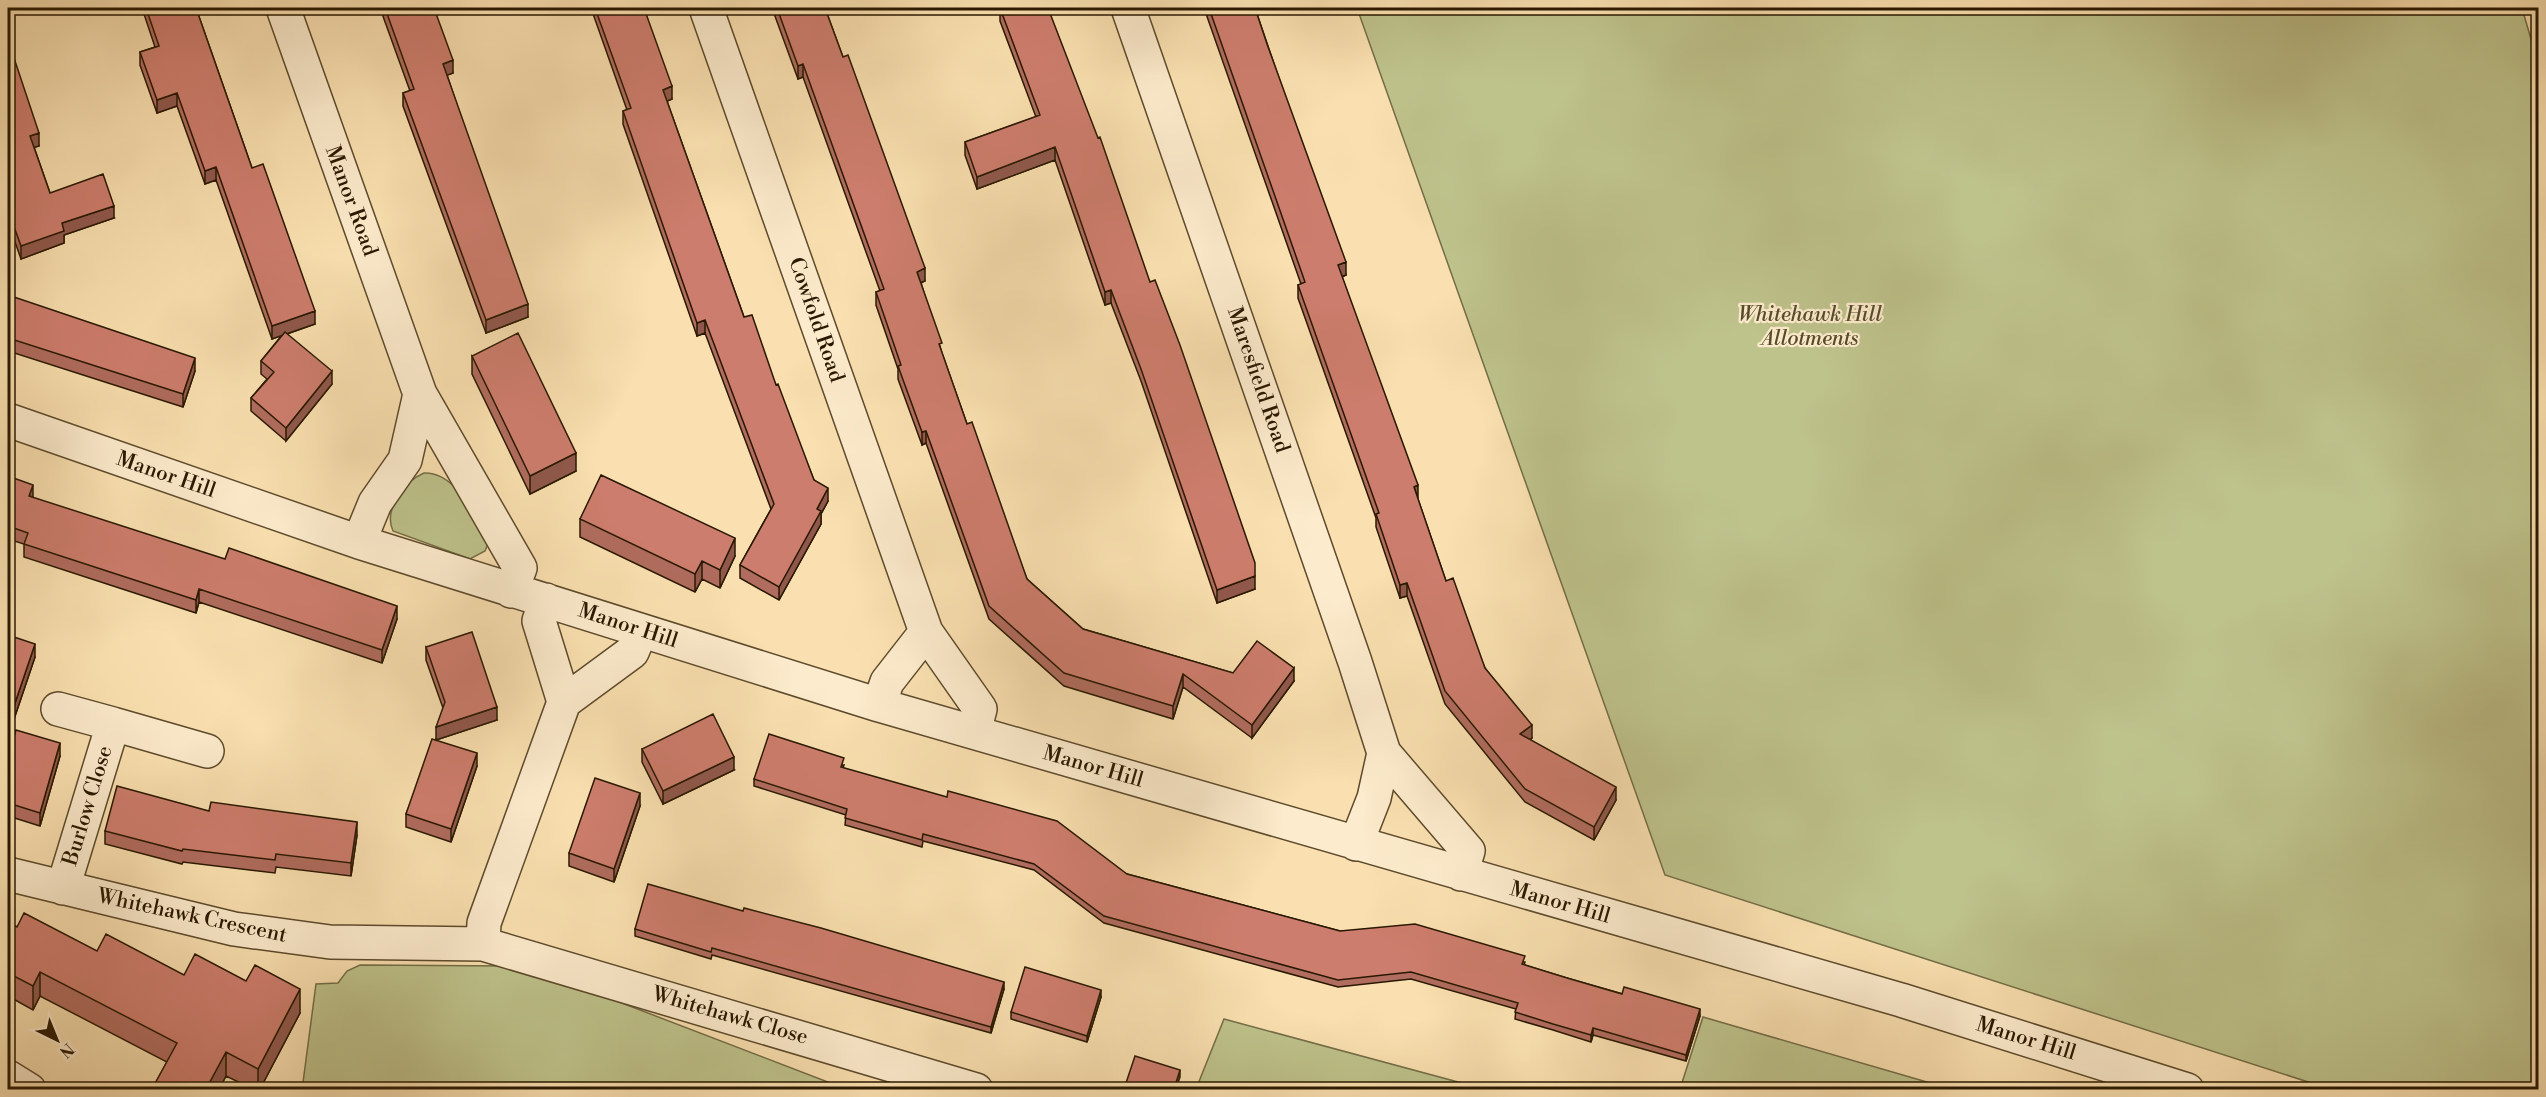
<svg xmlns="http://www.w3.org/2000/svg" width="2546" height="1097" viewBox="0 0 2546 1097" font-family="'Libre Bodoni',serif">
<style>
.green{fill:#bec28b;stroke:#746d46;stroke-width:1.5}
.lines{fill:none;stroke-linecap:round;stroke-linejoin:round}
.street-casing{stroke:#5d4a2c;stroke-width:36}
.street{stroke:#fcebcc;stroke-width:33}
.wall{fill:#b06c5e;stroke:#291800;stroke-width:1.5}
.shaded-wall{fill:#90584c;stroke:#291800;stroke-width:1.5}
.building{fill:#cd7d6d;stroke:#291800;stroke-width:1.5}
.labels{text-anchor:middle;dominant-baseline:central;stroke-width:4.5;stroke-linejoin:round;paint-order:stroke}
.street-label{font-size:21px;fill:#291800;stroke:#fcebcc}
.park-label{font-size:21px;font-style:italic;fill:#564b2a;stroke:#fcebcc}
</style>
<rect width="100%" height="100%" fill="#fae0b0"/>
<filter id="stains"><feTurbulence type="fractalNoise" baseFrequency=".00333" numOctaves="4"/><feColorMatrix values="0 0 0 0 .2 0 0 0 0 .09 0 0 0 0 .02 0 0 0 .5 -.17"/></filter>
<radialGradient id="worn" r=".72"><stop offset=".6" stop-color="#630" stop-opacity="0"/><stop offset="1" stop-color="#630" stop-opacity=".3"/></radialGradient>
<path class="green" d="M1357,8H2522L2533,46L2538,44V1089H2330L1665,875Z
M424,473C456,472 472,513 487,536V546L485,551L470,559L393,531C383,509 405,481 424,473Z
M360,965L512,966L541,972L846,1089L302,1090L316,984L338,983L347,971Z
M1703,1017L1951,1089H1680Z
M1224,1019L1484,1089H1196Z"/>
<g class="lines">
<g class="street-casing">
<path id="street" d="M283,8L420,394L520,568L511,591
M706,8L926,632L980,709L974,732
M1128,8L1355,662L1384,753L1468,851L1461,874
M8,420L359,542L879,705L1901,1000L2187,1090
M359,542L375,503L405,460L420,394
M546,600L539,621L564,702
M879,705L887,682L926,632
M58,709L113,724
M1356,844L1374,798L1384,753
M8,874L234,929L330,942L483,944L484,923L564,702L632,652L641,631
M63,888L113,724L207,751
M483,944L976,1090
M8,1077L29,1090"/>
</g>
<use href="#street" class="street"/>
</g>
<path class="wall" d="M142,8H196L252,168L315,324L287,334L332,384L286,441L251,411V398L267,379L261,374V361L282,335L272,339L216,180L205,184L177,106L157,113L140,65V52L155,47Z
M380,8H434L453,73L447,75L528,317L486,333L403,106V93L410,91Z
M591,8H644L672,99L667,101L744,317L776,385L814,480L828,501L821,514V524L779,600L740,578V565L771,509L705,333L697,336L623,124V111L627,110Z
M772,8H825L925,281L921,283L942,353L967,424L1027,579L1083,629L1233,673L1294,681L1252,738L1183,687L1173,719L1064,686L989,619L926,443L922,445L898,379V369L876,305V292L880,291L803,77L798,79Z
M1000,8L1255,589L1217,603L1141,381L1111,303L1105,305L1055,160L977,189L965,155V142L1036,117L1000,21Z
M1204,8H1255L1346,275L1342,277L1446,581L1485,668L1532,738L1530,740L1616,800L1594,840L1525,802L1445,704L1407,596L1400,598L1376,527V518L1298,298V285L1301,284Z
M8,40L39,146L34,147L50,193L114,218L64,235V243L21,259L8,222Z
M8,295L195,371L183,407L8,351Z
M472,356L576,471L530,494L472,374Z
M8,476L33,498L397,619L382,663L199,602L196,613L24,557V544L8,539Z
M580,519L735,556L720,588L702,579L695,592L580,537Z
M8,635L35,657L12,725L8,724Z
M426,647L497,720L436,740L477,766L451,842L406,827V814L436,740L443,708L426,660Z
M642,749L734,770L663,804L642,762Z
M60,756L40,826L8,816V758Z
M844,765L843,768L1127,874L1340,931L1525,962L1524,965L1567,978L1700,1016L1686,1061L1593,1035L1591,1042L1553,1030L1515,1019L1516,1009L1411,979L1338,987L1104,923L1034,870L923,841L922,847L845,825L846,815L754,786V779Z
M640,806L614,882L569,866V853Z
M209,811L357,835L351,876L276,867L275,873L183,862L182,864L105,844V831Z
M743,911L1004,989L991,1033L712,955L711,959L635,936V929Z
M8,922L17,927L97,951L184,975L300,1013L260,1089H253L226,1076L219,1089H152L167,1062L40,996L33,1010L8,996Z
M1101,997L1087,1042L1011,1019V1012Z"/>
<path class="shaded-wall" d="M453,60V73L443,77V64Z
M803,64V77L798,79V66Z
M672,86V99L663,103V90Z
M177,93V106L157,113V100Z
M39,133V146L30,149V136Z
M1055,147V160L977,189V177Z
M216,167V180L205,184V171Z
M114,206V218L64,235V243L21,259V246L62,223Z
M1346,262V275L1338,278V265Z
M925,268V281L917,284V272Z
M1111,290V303L1105,305V292Z
M528,304V317L486,333V320Z
M315,311V324L272,339V326Z
M705,320V333L697,336V323Z
M195,358V371L183,407V394Z
M332,371V384L286,441V428Z
M926,431V443L922,445V432Z
M576,453V471L530,494V476Z
M33,485V497L29,496Z
M1418,485V498L1414,487Z
M828,488V501L821,514V524L779,600V587L817,509Z
M735,538V556L720,588V570Z
M702,561V579L695,592V574Z
M1255,576V589L1217,603V590Z
M1407,583V596L1400,598V585Z
M199,589V602L196,613V600Z
M397,606V619L382,663V650Z
M35,644V657L12,725V712Z
M1294,668V681L1252,738V725Z
M1183,674V687L1173,719V706Z
M497,707V720L436,740V727Z
M1532,725V738L1520,747V734Z
M60,743V756L40,826V813Z
M477,753V766L451,842V829Z
M734,757V770L663,804V791Z
M1616,787V800L1594,840V827Z
M640,793V806L614,882V869Z
M357,822V835L351,876V863Z
M40,972V996L33,1010V986Z
M1004,982V989L991,1033V1027Z
M300,989V1013L260,1089H258V1069Z
M1101,990V997L1087,1042V1036Z
M1700,1009V1016L1686,1061V1055Z
M1593,1028V1035L1591,1042V1035Z
M226,1052V1076L219,1089H206Z
M1180,1070V1077L1176,1089H1174Z"/>
<path class="building" d="M146,8H196L252,168L263,164L315,311L272,326L216,167L205,171L177,93L157,100L140,52L159,46Z
M385,8H434L453,60L443,64L528,304L486,320L403,93L414,89Z
M595,8H644L672,86L663,90L744,317L752,315L776,385L778,384L814,480L828,488L817,509L821,511L779,587L740,565L774,504L705,320L697,323L623,111L631,108Z
M777,8H825L843,57L848,55L925,268L917,272L942,343L939,344L967,424L972,422L1027,579L1083,629L1233,673L1257,641L1294,668L1252,725L1183,674L1173,706L1064,673L989,606L926,431L922,432L898,366L901,365L876,292L884,289L803,64L798,66Z
M1000,8H1048L1098,138L1100,137L1150,282L1155,280L1180,345L1255,563V576L1217,590L1141,369L1111,290L1105,292L1055,147L977,177L965,142L1040,115Z
M1209,8H1255L1267,44L1346,262L1338,265L1418,485L1414,487L1446,581L1453,578L1485,668L1532,725L1520,734L1616,787L1594,827L1525,789L1445,691L1407,583L1400,585L1376,514L1379,513L1298,285L1305,282Z
M8,40L39,133L30,136L50,193L103,174L114,206L62,223L64,231L21,246L8,210Z
M8,295L195,358L183,394L8,338Z
M285,332L332,371L286,428L251,398L274,372L261,361Z
M518,333L576,453L530,476L472,356Z
M601,475L735,538L720,570L702,561L695,574L580,519Z
M8,476L33,485L29,496L225,559L229,548L397,606L382,650L199,589L196,600L24,544L28,533L8,526Z
M472,632L497,707L436,727L445,702L426,647Z
M8,635L35,644L12,712L8,711Z
M713,714L734,757L663,791L642,749Z
M16,730L60,743L40,813L8,803V758Z
M769,734L844,758L841,767L947,797L948,791L1057,821L1127,874L1340,931L1415,924L1525,956L1522,964L1567,978L1622,994L1624,987L1700,1009L1686,1055L1593,1028L1591,1035L1553,1024L1515,1012L1518,1003L1411,972L1338,980L1104,916L1034,864L923,834L922,840L845,818L847,809L754,779Z
M432,739L477,753L451,829L406,814Z
M595,778L640,793L614,869L569,853Z
M117,786L209,811L211,802L357,822L351,863L276,854L275,860L183,849L182,851L105,831Z
M648,884L743,911L744,908L821,928L1004,982L991,1027L712,948L711,952L635,929Z
M24,913L97,951L106,934L184,975L195,954L246,981L255,965L300,989L258,1069L226,1052L206,1089H152L177,1043L40,972L33,986L8,973V922L17,927Z
M1025,967L1101,990L1087,1036L1011,1012Z
M1135,1056L1180,1070L1174,1089H1124Z"/>
<g class="labels">
<g class="street-label">
<text transform="translate(351 201) rotate(70)">Manor Road</text>
<text transform="translate(816 320) rotate(71)">Cowfold Road</text>
<text transform="translate(1258 380) rotate(71)">Maresfield Road</text>
<text transform="translate(166 475) rotate(19)">Manor Hill</text>
<text transform="translate(628 626) rotate(18)">Manor Hill</text>
<text transform="translate(1093 767) rotate(16)">Manor Hill</text>
<text transform="translate(88 806) rotate(-73)">Burlow Close</text>
<text transform="translate(1560 903) rotate(16)">Manor Hill</text>
<text transform="translate(192 916) rotate(12)">Whitehawk Crescent</text>
<text transform="translate(730 1016) rotate(16)">Whitehawk Close</text>
<text transform="translate(2026 1039) rotate(17)">Manor Hill</text>
</g>
<g class="park-label">
<text x="1810" y="315">Whitehawk Hill<tspan x="1810" dy="24">Allotments</tspan></text>
</g>
</g>
<rect width="2546" height="1097" fill="none" stroke="#fae0b0" stroke-width="30"/>
<rect x="9" y="9" width="2528" height="1079" fill="none" stroke="#291800" stroke-width="3"/>
<rect x="15" y="15" width="2516" height="1067" fill="none" stroke="#291800" stroke-width="1.5"/>
<g transform="translate(57 1040) rotate(137)" stroke="#fcebcc" stroke-width="4.5" paint-order="stroke">
<path d="M0-4.5L10 22L0 15L-10 22Z" fill="#291800"/>
<text y="-9" font-size="16" font-weight="bold" text-anchor="middle" fill="#291800">N</text>
</g>
<rect width="100%" height="100%" filter="url(#stains)"/>
<rect width="100%" height="100%" fill="url(#worn)"/>
</svg>
